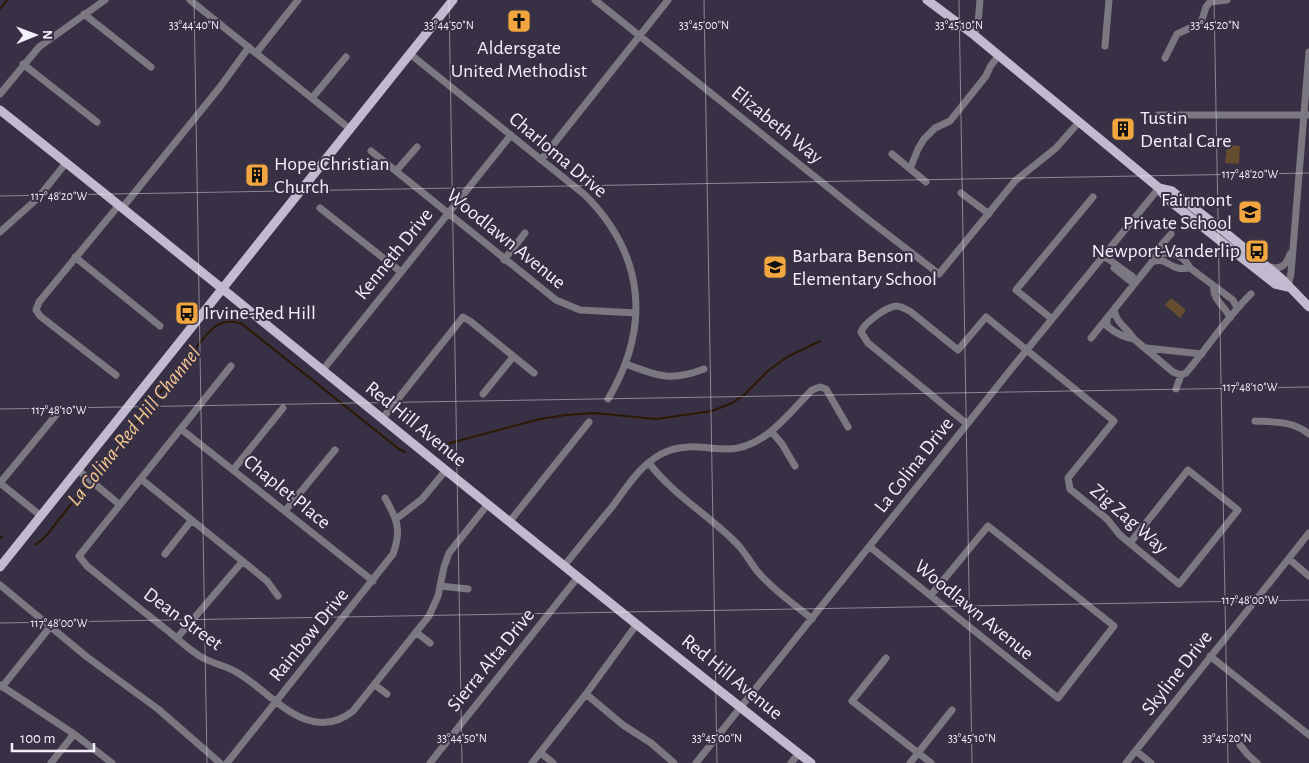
<svg xmlns="http://www.w3.org/2000/svg" width="1309" height="763" viewBox="0 0 1309 763" font-family="'Alegreya Sans',sans-serif">
<style>
.green{fill:#654d30}
.lines{fill:none;stroke-linecap:round;stroke-linejoin:round}
.stream{stroke:#2b1901;stroke-width:2}
.minor{stroke:#7c7882;stroke-width:7}
.major{stroke:#c2bbcf;stroke-width:9}
.ticks{fill:none;stroke:#f3effb;stroke-width:1;stroke-opacity:0.45}
.labels{text-anchor:middle;dominant-baseline:central;stroke-width:4;stroke-linejoin:round;paint-order:stroke}
.poi-label{font-size:20px;fill:#f3effb;stroke:#383044;text-anchor:start}
.street-label{font-size:20px;fill:#f3effb;stroke:#383044}
.water-label{font-size:21px;font-style:italic;fill:#f6c891;stroke:#383044}
.ticks-label{font-size:12px;text-anchor:middle;fill:#f3effb;stroke:#383044;stroke-width:4;stroke-linejoin:round;paint-order:stroke}
</style>
<rect width="100%" height="100%" fill="#383044"/>
<path class="green" d="M1227,145L1240,146L1239,164L1225,163Z
M1171,298L1186,310L1180,318L1165,305Z"/>
<g class="lines">
<path class="stream" d="M0,9L7,0
M435,447L540,419L566,415L594,413L656,419L712,411L732,403L744,395L769,370L787,357L820,341
M92,478L207,334C217,323 228,318 242,324L399,449L405,452
M0,536L2,538
M35,545L45,537L89,482"/>
<path class="minor" d="M190,0L350,129
M595,0L865,217L939,274L1015,181L1056,148L1079,122
M84,14L151,67
M974,35L978,23L980,0
M1105,46L1109,0
M256,53L298,0
M410,54L585,195C645,255 651,327 608,399
M1165,58L1177,34L1201,23L1206,7L1210,2L1227,0
M23,64L97,122
M0,94L39,47L105,0
M312,98L346,57
M1158,115H1309
M371,151L556,300L580,310L636,313
M892,154L926,182
M541,160L668,0
M910,169L918,149L924,139L935,128L950,121L986,76L990,67L998,56
M396,171L417,147
M961,193L989,214
M123,207L220,87L249,47
M320,208L401,272
M0,232L37,199L66,163
M1157,254C1172,252 1183,254 1190,268L1233,300L1237,308
M75,257L160,326
M1103,258H1107L1132,276L1135,283
M504,260L525,233
M1152,262C1166,257 1167,266 1178,268C1182,269 1187,268 1190,268
M1267,266C1280,271 1286,266 1290,254
M1114,268L1129,280L1135,283
M1214,287C1212,300 1226,306 1230,318
M1288,287L1291,273L1309,52
M1114,310C1116,323 1128,329 1134,339L1173,372L1181,375
M1052,319L1016,290L1093,197
M1107,319V326C1115,333 1123,337 1134,339
M1091,338L1152,262L1157,254V250L1171,234
M1146,348L1202,354
M626,364C658,376 670,382 704,369
M231,366L79,556L87,566C113,587 140,609 167,630C178,639 190,651 203,658C214,664 227,666 238,673C272,693 309,746 353,711L429,616L438,596L444,567L449,553L488,504
M322,371L511,135
M116,375L40,316L36,310L39,302L119,205
M1176,389L1181,375L1186,373C1208,347 1227,317 1251,294
M483,394L513,357
M382,419L463,317L470,321L534,373
M1255,421C1275,422 1293,421 1309,434
M967,424L868,343L861,332C864,323 886,307 896,306C901,306 906,309 911,312L958,350L986,317L1114,421L1068,478L1070,489L1107,519L1120,535L1179,584L1238,510L1188,470L1130,543
M181,429L373,581
M771,431L782,444L795,466
M649,463C675,497 711,516 739,546C746,554 751,563 757,571C773,590 794,604 812,619
M78,470L120,505
M233,470L283,408
M141,479L267,581L278,596
M0,483L56,415
M0,483L41,516
M285,511L335,450
M396,519L422,499L446,470
M510,521L589,422
M870,547L1058,698L1114,626L988,526L931,595
M165,554L191,521
M1289,559L1309,576
M564,566C580,546 596,526 612,507C627,487 643,460 668,451C688,443 707,449 728,449C764,449 789,413 812,390L820,387L826,389L848,427
M0,585L87,657L158,709L220,763
M440,586L468,589
M416,632L430,643
M177,638L242,562
M1210,656L1309,735
M886,658L852,701L931,763
M0,685L74,734L112,763
M375,685L387,694
M2,687L50,627
M586,694L623,725L651,743L674,763
M1240,745L1248,755L1257,763
M1136,751L1151,763
M541,753L553,763
M51,763L74,734
M227,763L393,554C402,530 397,519 385,498
M430,763L578,577
M532,763L586,694L637,624
M696,763L1012,368L1159,188
M791,763L799,753
M910,763L952,710
M1126,763L1309,533"/>
<path class="major" d="M927,0L974,35L1159,188L1166,198L1275,284L1288,287
M0,110C272,326 538,549 811,763
M1159,188L1172,191L1221,229L1282,279L1309,307
M0,567L453,0"/>
</g>
<path class="ticks" d="M194,0L207,763M449,0L462,763M704,0L717,763M959,0L972,763M1214,0L1228,763M0,196L1309,173M0,409L1309,387M0,623L1309,600"/>
<defs>
<g id="church-square" transform="scale(1.25)"><rect x="-9" y="-9" width="18" height="18" rx="4" fill="#f1a63f" stroke="#383044"/><path d="M-1.2-6h2.4v3.5h3.3v2.4h-3.3V6h-2.4V-.1h-3.3v-2.4h3.3Z" fill="#111"/></g>
<g id="building-square" transform="scale(1.25)"><rect x="-9" y="-9" width="18" height="18" rx="4" fill="#f1a63f" stroke="#383044"/><path d="M-4-6H4V6H1V3H-1V6H-4ZM-2.5-4.3h1.7v1.8h-1.7ZM.8-4.3h1.7v1.8H.8ZM-2.5-1h1.7V.8h-1.7ZM.8-1h1.7V.8H.8Z" fill="#111"/></g>
<g id="school-square" transform="scale(1.25)"><rect x="-9" y="-9" width="18" height="18" rx="4" fill="#f1a63f" stroke="#383044"/><path d="M0-5L7-2L0 1L-7-2ZM-4 1L0 2.5L4 1V4Q0 6-4 4Z" fill="#111"/></g>
<g id="bus-square" transform="scale(1.25)"><rect x="-9" y="-9" width="18" height="18" rx="4" fill="#f1a63f" stroke="#383044"/><path d="M-5-6H5V4H4V6H2V4H-2V6H-4V4H-5ZM-3.5-4V0h7V-4ZM-3.5 1.2v1.5H-2V1.2ZM2 1.2v1.5H3.5V1.2Z" fill="#111"/></g>
</defs>
<g fill-rule="evenodd">
<use href="#church-square" x="519" y="21"/>
<use href="#building-square" x="1123" y="129"/>
<use href="#building-square" x="257" y="175"/>
<use href="#school-square" x="1250" y="212"/>
<use href="#bus-square" x="1257" y="251"/>
<use href="#school-square" x="775" y="267"/>
<use href="#bus-square" x="187" y="313"/>
</g>
<g class="labels">
<g class="poi-label">
<text x="519" y="48" text-anchor="middle">Aldersgate<tspan x="519" dy="23">United Methodist</tspan></text>
<text x="1140" y="118">Tustin<tspan x="1140" dy="23">Dental Care</tspan></text>
<text x="274" y="164">Hope Christian<tspan x="274" dy="23">Church</tspan></text>
<text x="1232" y="200" text-anchor="end">Fairmont<tspan x="1232" dy="23">Private School</tspan></text>
<text x="1240" y="251" text-anchor="end">Newport-Vanderlip</text>
<text x="792" y="256">Barbara Benson<tspan x="792" dy="23">Elementary School</tspan></text>
<text x="204" y="313">Irvine-Red Hill</text>
</g>
<g class="street-label">
<text transform="translate(777 125) rotate(39)">Elizabeth Way</text>
<text transform="translate(558 155) rotate(40)">Charloma Drive</text>
<text transform="translate(506 239) rotate(39)">Woodlawn Avenue</text>
<text transform="translate(394 254) rotate(-51)">Kenneth Drive</text>
<text transform="translate(416 424) rotate(39)">Red Hill Avenue</text>
<text transform="translate(914 465) rotate(-52)">La Colina Drive</text>
<text transform="translate(287 492) rotate(39)">Chaplet Place</text>
<text transform="translate(1129 519) rotate(41)">Zig Zag Way</text>
<text transform="translate(974 610) rotate(39)">Woodlawn Avenue</text>
<text transform="translate(183 619) rotate(36)">Dean Street</text>
<text transform="translate(309 635) rotate(-51)">Rainbow Drive</text>
<text transform="translate(491 660) rotate(-51)">Sierra Alta Drive</text>
<text transform="translate(1177 673) rotate(-52)">Skyline Drive</text>
<text transform="translate(732 677) rotate(39)">Red Hill Avenue</text>
</g>
<g class="water-label">
<text transform="translate(134 426) rotate(-51)">La Colina-Red Hill Channel</text>
</g>
</g>
<g class="ticks-label">
<text x="194" y="29">33°44'40"N</text>
<text x="449" y="29">33°44'50"N</text>
<text x="704" y="29">33°45'00"N</text>
<text x="959" y="29">33°45'10"N</text>
<text x="1215" y="29">33°45'20"N</text>
<text x="1250" y="178">117°48'20"W</text>
<text x="59" y="200">117°48'20"W</text>
<text x="1250" y="391">117°48'10"W</text>
<text x="59" y="414">117°48'10"W</text>
<text x="1250" y="604">117°48'00"W</text>
<text x="59" y="627">117°48'00"W</text>
<text x="462" y="742">33°44'50"N</text>
<text x="717" y="742">33°45'00"N</text>
<text x="972" y="742">33°45'10"N</text>
<text x="1227" y="742">33°45'20"N</text>
</g>
<g transform="translate(35 35) rotate(89)" stroke="#383044" stroke-width="4" paint-order="stroke">
<path d="M0-4L9 19L0 12L-9 19Z" fill="#f3effb"/>
<text y="-8" font-size="14" font-weight="bold" text-anchor="middle" fill="#f3effb">N</text>
</g>
<path d="M12 743v8h82v-8" fill="none" stroke="#f3effb" stroke-width="2.5"/>
<text x="20" y="743" font-size="15" fill="#f3effb" stroke="#383044" stroke-width="4" paint-order="stroke">100 m</text>
</svg>
